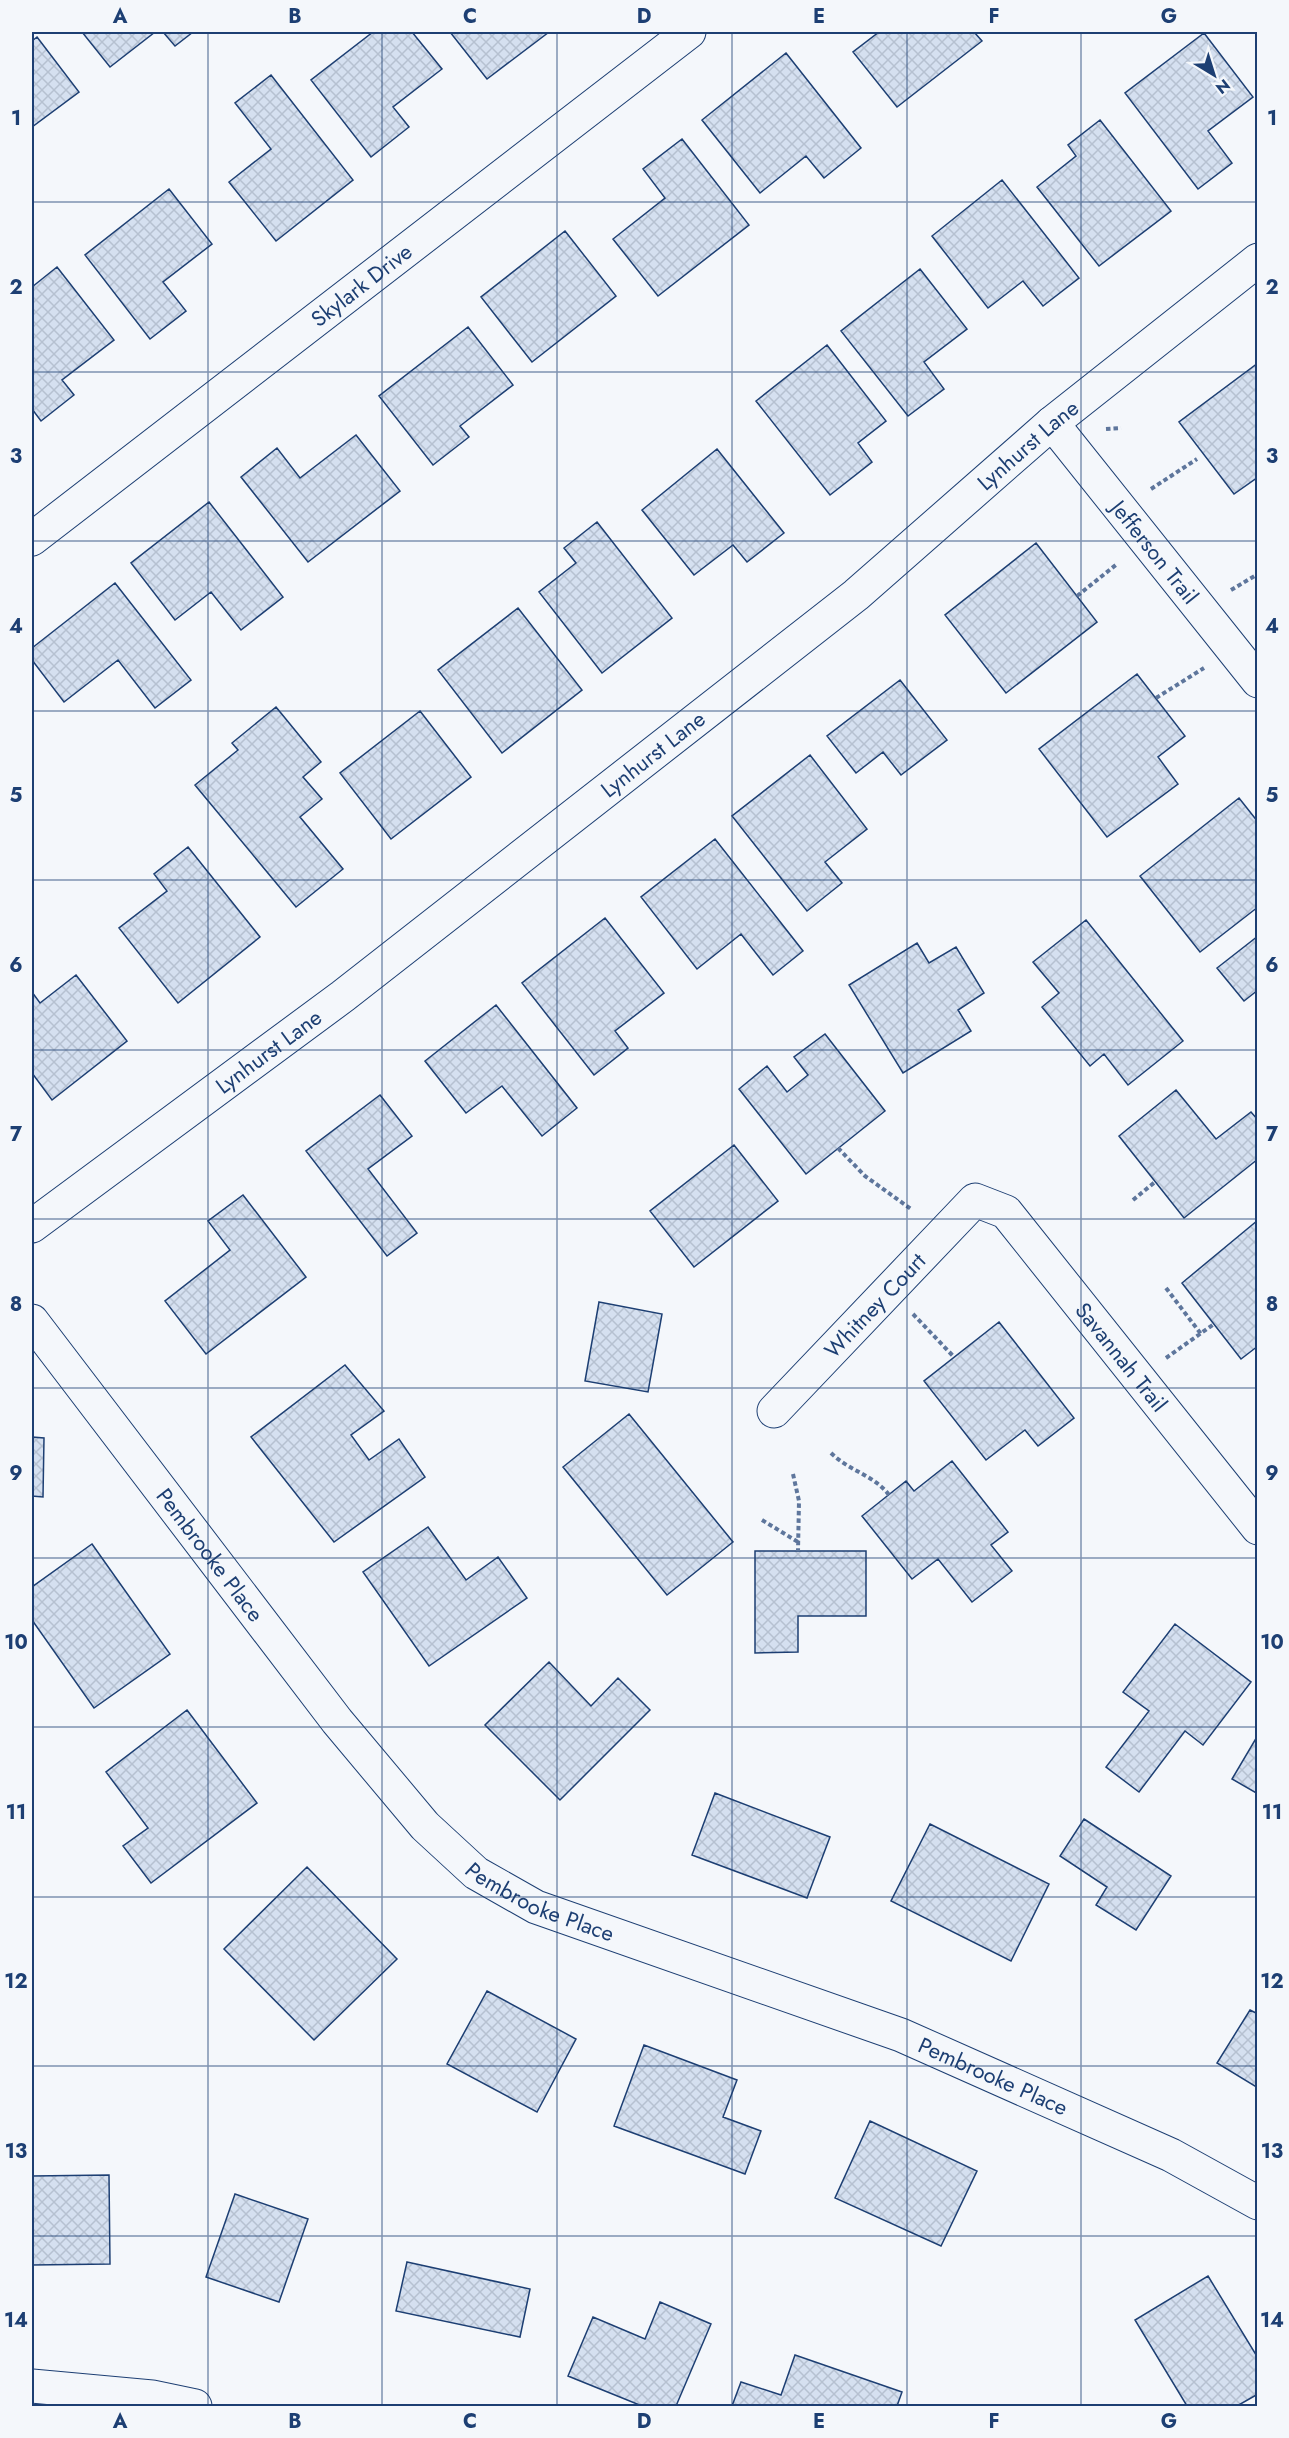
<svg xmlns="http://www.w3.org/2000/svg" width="1289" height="2438" viewBox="0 0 1289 2438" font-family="Jost,sans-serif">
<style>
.building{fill:url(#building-cross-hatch);stroke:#1d3f73;stroke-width:1.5}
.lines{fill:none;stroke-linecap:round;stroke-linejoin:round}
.minor-casing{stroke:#1d3f73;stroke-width:35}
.path{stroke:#5e769c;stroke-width:4;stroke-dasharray:4.5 3;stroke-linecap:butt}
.minor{stroke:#f4f7fb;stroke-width:33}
.grid{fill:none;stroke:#1d3f73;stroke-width:1.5;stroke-opacity:0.55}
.labels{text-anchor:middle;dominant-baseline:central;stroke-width:4.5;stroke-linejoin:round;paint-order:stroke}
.street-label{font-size:22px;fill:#1d3f73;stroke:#f4f7fb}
.neatline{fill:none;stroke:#1d3f73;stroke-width:2}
.grid-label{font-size:20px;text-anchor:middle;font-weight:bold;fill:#1d3f73}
</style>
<defs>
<pattern id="building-cross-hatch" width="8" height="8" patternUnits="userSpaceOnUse" patternTransform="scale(1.5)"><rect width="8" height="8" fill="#d5e0f0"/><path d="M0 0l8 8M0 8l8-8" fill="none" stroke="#b6c1d1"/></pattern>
</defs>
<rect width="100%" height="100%" fill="#f4f7fb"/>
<path class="building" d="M82,32H155L110,67Z
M163,32H193L175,46Z
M373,32H412L442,69L393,107L409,127L371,157L311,80Z
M450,32H549L487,79Z
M879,32H974L982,41L897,107L853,52Z
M1204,33L1253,97L1208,131L1232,163L1198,189L1125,93Z
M37,37L79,92L32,127V41Z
M786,53L861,148L824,178L806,156L760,193L702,120Z
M271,75L353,180L276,241L229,182L271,149L235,103Z
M1100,120L1171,211L1099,266L1037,187L1076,156L1068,145Z
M682,139L749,225L658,296L613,239L665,198L643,169Z
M1002,180L1079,278L1043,306L1023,281L988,308L932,236Z
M169,189L212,244L163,282L186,311L150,339L85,255Z
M565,231L616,296L532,362L481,297Z
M57,267L114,340L62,380L74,395L41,421L32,409V287Z
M920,269L967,329L924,362L944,389L908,416L841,331Z
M468,327L513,385L460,426L469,437L433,465L379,396Z
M827,345L886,421L858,443L872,462L830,495L756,401Z
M1258,363V477L1234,494L1179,422Z
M356,435L400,491L308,562L241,477L277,448L300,478Z
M717,449L784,533L747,562L733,545L694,575L642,510Z
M209,502L283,597L241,630L211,592L175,620L131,563Z
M597,522L672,618L602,673L539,592L576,563L564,548Z
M1036,543L1097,622L1006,693L945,615Z
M115,583L191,680L155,708L118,660L64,702L32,660V648Z
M518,608L582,690L502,753L438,670Z
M1137,674L1185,736L1158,757L1178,784L1107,837L1039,749Z
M900,680L947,740L901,775L883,752L856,773L827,736Z
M276,707L321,762L303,777L322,799L300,817L343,869L296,907L195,785L238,750L232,743Z
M420,711L471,777L391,839L340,773Z
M810,755L867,829L825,862L842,883L807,911L732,816Z
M1239,798L1258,822V907L1200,952L1140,876Z
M715,839L803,951L773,975L741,934L697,969L641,897Z
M188,847L260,937L178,1003L119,928L167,891L154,874Z
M605,918L664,993L615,1031L628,1048L594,1075L522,983Z
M1086,920L1183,1041L1128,1085L1104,1054L1090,1066L1042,1007L1059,993L1033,962Z
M1258,936V990L1244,1001L1217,968Z
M917,943L929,963L956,947L984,993L958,1010L971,1031L903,1073L849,985Z
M76,975L127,1041L52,1100L32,1073V992L40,1003Z
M496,1005L577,1108L542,1136L502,1086L466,1113L425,1061Z
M825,1034L885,1111L806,1174L739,1089L767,1066L787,1092L808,1075L794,1057Z
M1176,1090L1216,1139L1251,1112L1258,1120V1159L1184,1218L1119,1136Z
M380,1095L412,1136L368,1169L417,1233L387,1256L306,1151Z
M734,1145L778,1201L694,1267L650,1211Z
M243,1195L306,1277L206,1354L165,1301L230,1250L208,1221Z
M1258,1220V1346L1241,1359L1182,1283Z
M599,1302L662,1314L648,1392L585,1381Z
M999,1322L1074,1418L1038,1446L1025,1430L986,1460L924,1381Z
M345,1365L384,1411L351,1435L369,1460L399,1439L425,1477L334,1542L251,1437Z
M629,1414L733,1542L667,1595L563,1467Z
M32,1437L44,1438L43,1497L32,1496Z
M952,1461L1008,1532L991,1545L1012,1571L972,1602L938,1559L912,1579L862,1516L906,1481L914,1491Z
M428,1527L466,1580L498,1557L527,1598L429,1666L363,1572Z
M92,1544L170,1654L94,1708L32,1620V1587Z
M755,1551H866V1616H798V1652L755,1653Z
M1175,1624L1251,1682L1203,1745L1185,1731L1139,1792L1106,1767L1149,1711L1123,1692Z
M549,1662L591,1706L618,1678L650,1710L560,1800L485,1725Z
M187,1710L257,1803L151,1883L123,1846L148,1828L106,1772Z
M1258,1735V1794L1232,1779Z
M715,1793L830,1837L807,1898L692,1855Z
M1084,1819L1171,1876L1136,1930L1096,1905L1107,1887L1060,1856Z
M930,1824L1049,1884L1011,1961L891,1901Z
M307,1867L397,1959L314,2040L224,1949Z
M487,1991L576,2039L537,2112L447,2064Z
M1250,2010L1258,2014V2088L1217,2063Z
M644,2045L737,2080L723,2117L761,2131L745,2174L614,2126Z
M870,2121L977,2171L941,2246L835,2198Z
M109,2175L110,2264L32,2265V2176Z
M235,2194L308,2219L279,2302L206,2277Z
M407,2262L530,2289L520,2337L396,2311Z
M1208,2276L1258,2358V2394L1237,2406H1187L1135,2320Z
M660,2302L711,2324L676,2406H642L568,2376L593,2317L645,2339Z
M795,2355L902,2392L897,2406H732L741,2382L781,2395Z"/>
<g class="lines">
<g class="minor-casing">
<g id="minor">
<path id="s1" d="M1052,423L1258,681"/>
<path id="s2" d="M32,539L689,32"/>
<path id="s3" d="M32,1226L343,996L856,595L1052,423L1258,260"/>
<path id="s4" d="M32,1321L337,1721L425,1826L476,1873L536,1907L901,2035L1171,2155L1258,2203"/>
<path id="s5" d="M774,1411L975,1200L1006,1212L1258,1528"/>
<path d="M32,2386L152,2397L195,2406"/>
</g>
</g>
<path class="path" d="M1106,429L1121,428
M1151,489L1197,459
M1231,590L1258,574
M1077,596L1117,564
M1156,698L1204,668
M838,1148L865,1176L911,1209
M1133,1200L1155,1182
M1166,1288L1201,1334
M913,1314L954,1357
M1166,1358L1214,1324
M831,1453C849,1471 874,1475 889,1495
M793,1474L799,1501L798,1551
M762,1520L798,1542"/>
<use href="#minor" class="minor"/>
</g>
<path class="grid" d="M208,32V2406M382,32V2406M557,32V2406M732,32V2406M907,32V2406M1081,32V2406M32,202H1258M32,372H1258M32,541H1258M32,711H1258M32,880H1258M32,1050H1258M32,1219H1258M32,1388H1258M32,1558H1258M32,1727H1258M32,1897H1258M32,2066H1258M32,2236H1258"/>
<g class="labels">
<g class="street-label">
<text stroke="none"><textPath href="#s2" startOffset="416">Skylark Drive</textPath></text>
<text stroke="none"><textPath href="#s3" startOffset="1266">Lynhurst Lane</textPath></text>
<text stroke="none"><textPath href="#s1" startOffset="165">Jefferson Trail</textPath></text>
<text stroke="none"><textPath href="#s3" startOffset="780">Lynhurst Lane</textPath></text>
<text stroke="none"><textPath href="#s3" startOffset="294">Lynhurst Lane</textPath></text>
<text stroke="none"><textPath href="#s5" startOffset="146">Whitney Court</textPath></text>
<text stroke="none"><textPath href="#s5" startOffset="510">Savannah Trail</textPath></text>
<text stroke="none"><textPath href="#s4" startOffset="294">Pembrooke Place</textPath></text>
<text stroke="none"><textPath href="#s4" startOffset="780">Pembrooke Place</textPath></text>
<text stroke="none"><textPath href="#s4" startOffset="1266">Pembrooke Place</textPath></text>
</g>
</g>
<rect width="1289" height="2438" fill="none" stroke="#f4f7fb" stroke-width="66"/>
<g transform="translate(1214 75) rotate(142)" stroke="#f4f7fb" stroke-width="4.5" paint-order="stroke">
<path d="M0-4.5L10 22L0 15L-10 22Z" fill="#1d3f73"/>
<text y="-9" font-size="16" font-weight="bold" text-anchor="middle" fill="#1d3f73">N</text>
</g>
<rect x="33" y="33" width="1223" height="2372" class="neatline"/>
<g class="grid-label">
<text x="120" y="23">A</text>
<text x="295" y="23">B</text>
<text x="470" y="23">C</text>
<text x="644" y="23">D</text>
<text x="819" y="23">E</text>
<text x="994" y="23">F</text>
<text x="1169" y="23">G</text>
<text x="16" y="125">1</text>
<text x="1272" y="125">1</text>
<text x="16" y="294">2</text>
<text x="1272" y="294">2</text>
<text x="16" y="463">3</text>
<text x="1272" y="463">3</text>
<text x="16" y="633">4</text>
<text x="1272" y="633">4</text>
<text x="16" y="802">5</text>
<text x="1272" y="802">5</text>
<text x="16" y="972">6</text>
<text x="1272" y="972">6</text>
<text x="16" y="1141">7</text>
<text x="1272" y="1141">7</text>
<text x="16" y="1311">8</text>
<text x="1272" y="1311">8</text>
<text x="16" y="1480">9</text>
<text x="1272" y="1480">9</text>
<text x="16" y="1649">10</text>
<text x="1272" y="1649">10</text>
<text x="16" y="1819">11</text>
<text x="1272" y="1819">11</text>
<text x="16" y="1988">12</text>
<text x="1272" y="1988">12</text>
<text x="16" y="2158">13</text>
<text x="1272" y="2158">13</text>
<text x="16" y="2327">14</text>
<text x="1272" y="2327">14</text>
<text x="120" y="2428">A</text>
<text x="295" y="2428">B</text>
<text x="470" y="2428">C</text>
<text x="644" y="2428">D</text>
<text x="819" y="2428">E</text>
<text x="994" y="2428">F</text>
<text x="1169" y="2428">G</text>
</g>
</svg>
